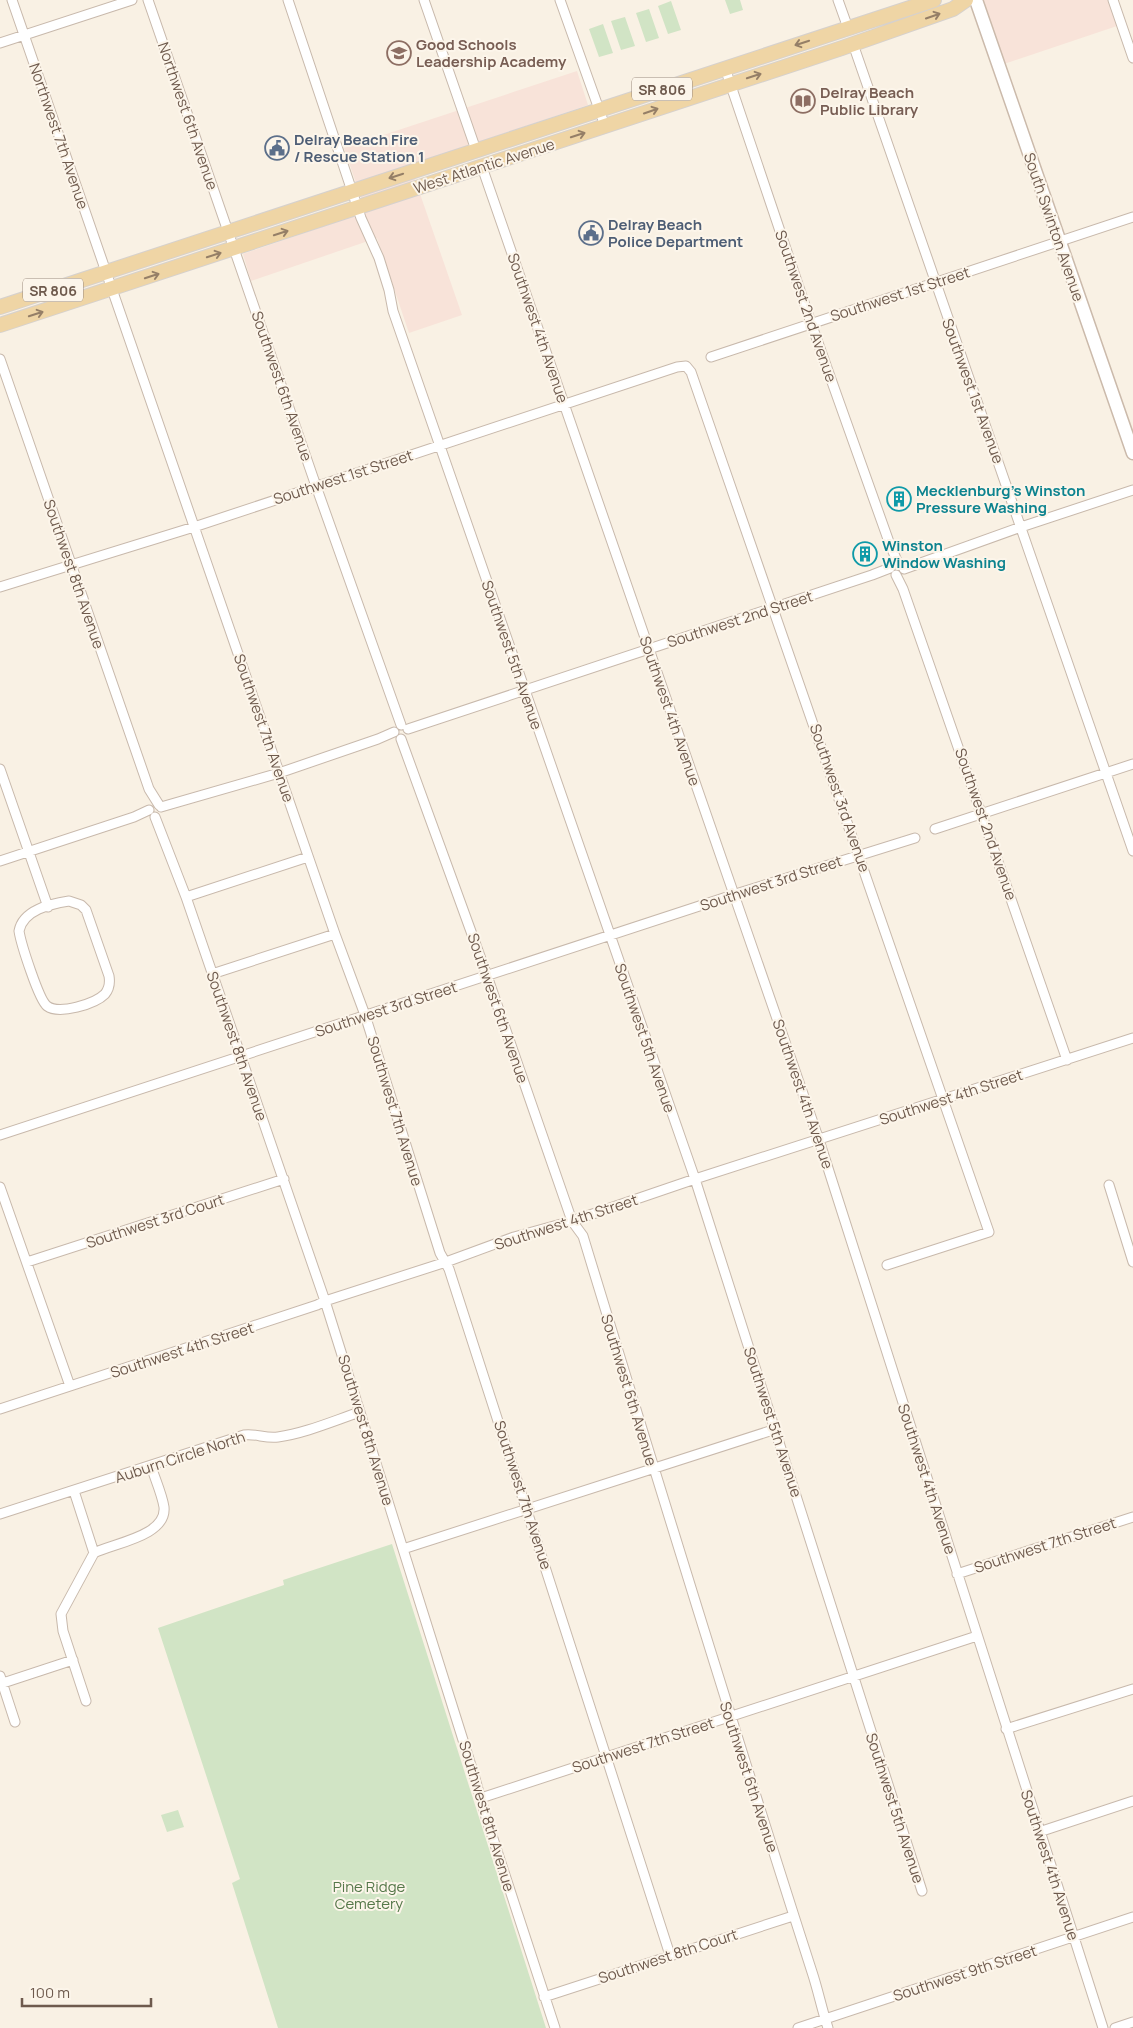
<svg xmlns="http://www.w3.org/2000/svg" width="1133" height="2028" viewBox="0 0 1133 2028" font-family="Manrope,sans-serif">
<style>
.commercial{fill:#f8e3d9}
.green{fill:#d1e4c5}
.lines{fill:none;stroke-linecap:round;stroke-linejoin:round}
.street-casing{stroke:#c8b9ac;stroke-width:11}
.secondary-casing{stroke:#cbbaab;stroke-width:15}
.primary-casing{stroke:#d6d1cd;stroke-width:16}
.street{stroke:#fff;stroke-width:9}
.secondary{stroke:#fff;stroke-width:12}
.primary{stroke:#efd5a5;stroke-width:14}
.oneway{stroke:#957f67}
.labels{text-anchor:middle;dominant-baseline:central;stroke-width:4;stroke-linejoin:round;paint-order:stroke}
.shield{fill:#fcf5ea;stroke:#99887c;stroke-width:1}
.shield-label{font-size:14px;font-weight:bold;fill:#6e5a4d}
.education-label{font-size:15px;font-weight:bold;fill:#785e54;stroke:#fcf5ea;text-anchor:start}
.street-label{font-size:15px;fill:#6e5a4d;stroke:#fcf5ea}
.service-label{font-size:15px;font-weight:bold;fill:#4e5e75;stroke:#fcf5ea;text-anchor:start}
.culture-label{font-size:15px;font-weight:bold;fill:#0d838f;stroke:#fcf5ea;text-anchor:start}
.park-label{font-size:15px;fill:#56784a;stroke:#fcf5ea}
</style>
<rect width="100%" height="100%" fill="#f9f1e4"/>
<path class="commercial" d="M983,0H1108L1117,26L1004,64Z
M577,71L588,105L410,165L462,315L409,333L377,238L251,281L243,254L366,212L344,148Z"/>
<path class="green" d="M725,0H740L743,10L730,14Z
M671,1L681,30L668,34L658,6Z
M649,9L659,38L646,42L636,13Z
M625,17L635,46L621,50L611,21Z
M603,24L613,53L599,57L589,29Z
M392,1544L546,2028H278L232,1883L240,1879L158,1628L284,1585L283,1580Z
M178,1810L184,1827L167,1832L161,1815Z"/>
<g class="lines">
<g class="street-casing">
<path id="street" d="M12,0L335,934L365,1015L440,1253L449,1269L670,1955
M148,0L316,486L401,725
M288,0L361,218L379,258L389,290L393,311L695,1179L922,1891
M424,0L476,150
M560,0L605,126
M838,0L848,28
M1113,0L1133,58
M0,43L132,0
M853,44L1133,851
M725,68L811,323L889,542L897,561
M482,167L819,1140L1103,2028
M711,357L1133,217
M0,359L149,789L159,805
M904,569L1021,527L1133,490
M896,575L903,589L1067,1060
M0,587L194,527L677,367L686,366L691,372L989,1232L887,1265
M408,729L872,575L890,568
M401,739L485,970L572,1221L583,1236C658,1482 733,1727 812,1972C818,1990 822,2010 828,2028
M0,769L48,907
M161,807L279,773L378,739L394,732
M155,817L186,897L325,1301L474,1775L486,1817L555,2028
M935,829L1133,764
M0,861L134,817L149,810
M186,897L308,857
M69,901L81,905L86,910L109,976C110,982 109,989 105,994C95,1004 59,1015 47,1006C39,1000 21,944 19,931C23,910 50,904 69,901Z
M212,974L335,934
M0,1135L739,893L915,838
M1109,1185L1133,1262
M0,1187L70,1386
M27,1262L284,1179
M0,1409L317,1305L325,1301L446,1262L514,1237L572,1221L695,1179L1133,1038
M74,1491L94,1553
M0,1514L244,1435C255,1433 266,1439 278,1437C306,1433 333,1421 360,1412
M403,1549L776,1429
M957,1574L1133,1517
M0,1676L15,1722
M0,1684L73,1660
M86,1701L63,1631L61,1614L94,1553C114,1543 167,1536 164,1507C162,1494 155,1479 151,1466
M1006,1729L1133,1689
M481,1798L977,1636
M1039,1832L1133,1801
M544,1997L793,1916
M798,2028L1133,1917
M1115,2028L1133,2022"/>
</g>
<g class="secondary-casing">
<path id="secondary" d="M976,0L1133,453"/>
</g>
<g class="primary-casing">
<path id="primary" d="M0,307L934,0
M0,325L842,48L953,9L966,0"/>
</g>
<use href="#street" class="street"/>
<use href="#secondary" class="secondary"/>
<use href="#primary" class="primary"/>
</g>
<defs><path id="oneway-shaft" d="M-6 0H5M1.5-3L5.5 0L1.5 3" fill="none" stroke-width="1.6" stroke-linecap="round" stroke-linejoin="round" transform="scale(1.25)"/></defs>
<g class="oneway">
<use href="#oneway-shaft" transform="translate(933 16) rotate(-19)"/>
<use href="#oneway-shaft" transform="translate(802 43) rotate(162)"/>
<use href="#oneway-shaft" transform="translate(754 76) rotate(-18)"/>
<use href="#oneway-shaft" transform="translate(651 111) rotate(-19)"/>
<use href="#oneway-shaft" transform="translate(578 135) rotate(-18)"/>
<use href="#oneway-shaft" transform="translate(396 176) rotate(162)"/>
<use href="#oneway-shaft" transform="translate(281 233) rotate(-18)"/>
<use href="#oneway-shaft" transform="translate(214 255) rotate(-18)"/>
<use href="#oneway-shaft" transform="translate(152 276) rotate(-18)"/>
<use href="#oneway-shaft" transform="translate(36 314) rotate(-18)"/>
</g>
<defs>
<g id="school-ring" transform="scale(1.25)"><circle r="9.5" fill="#fcf5ea" stroke="#8d6e63" stroke-width="1.5"/><path d="M0-5L7-2L0 1L-7-2ZM-4 1L0 2.5L4 1V4Q0 6-4 4Z" fill="#8d6e63"/></g>
<g id="library-ring" transform="scale(1.25)"><circle r="9.5" fill="#fcf5ea" stroke="#8d6e63" stroke-width="1.5"/><path d="M-6-4Q-3-5.5-.7-3.5V5Q-3 3-6 4ZM6-4Q3-5.5 .7-3.5V5Q3 3 6 4Z" fill="#8d6e63"/></g>
<g id="civic-ring" transform="scale(1.25)"><circle r="9.5" fill="#fcf5ea" stroke="#5c6f8a" stroke-width="1.5"/><path d="M-.6-6.5H3V-4.5H.6V-3L4-1V1h2V6H-6V1h2V-1L-.6-3ZM-1.2 2.5V6h2.4V2.5Z" fill="#5c6f8a"/></g>
<g id="building-ring" transform="scale(1.25)"><circle r="9.5" fill="#fcf5ea" stroke="#0f9aa8" stroke-width="1.5"/><path d="M-4-6H4V6H1V3H-1V6H-4ZM-2.5-4.3h1.7v1.8h-1.7ZM.8-4.3h1.7v1.8H.8ZM-2.5-1h1.7V.8h-1.7ZM.8-1h1.7V.8H.8Z" fill="#0f9aa8"/></g>
</defs>
<g fill-rule="evenodd">
<use href="#school-ring" x="399" y="53"/>
<use href="#library-ring" x="803" y="101"/>
<use href="#civic-ring" x="277" y="148"/>
<use href="#civic-ring" x="591" y="233"/>
<use href="#building-ring" x="899" y="499"/>
<use href="#building-ring" x="865" y="554"/>
</g>
<g class="labels">
<g class="shield">
<rect x="632" y="77.5" width="60" height="23" rx="4"/>
<rect x="23" y="278.5" width="60" height="23" rx="4"/>
</g>
<g class="shield-label">
<text x="662" y="89">SR 806</text>
<text x="53" y="290">SR 806</text>
</g>
<g class="education-label">
<text x="416" y="44">Good Schools<tspan x="416" dy="17">Leadership Academy</tspan></text>
<text x="820" y="92">Delray Beach<tspan x="820" dy="17">Public Library</tspan></text>
</g>
<g class="street-label">
<text transform="translate(188 116) rotate(71)">Northwest 6th Avenue</text>
<text transform="translate(59 136) rotate(71)">Northwest 7th Avenue</text>
<text transform="translate(484 166) rotate(-18)">West Atlantic Avenue</text>
<text transform="translate(1054 227) rotate(71)">South Swinton Avenue</text>
<text transform="translate(900 294) rotate(-18)">Southwest 1st Street</text>
<text transform="translate(806 306) rotate(71)">Southwest 2nd Avenue</text>
<text transform="translate(538 328) rotate(71)">Southwest 4th Avenue</text>
<text transform="translate(282 386) rotate(71)">Southwest 6th Avenue</text>
<text transform="translate(973 391) rotate(70)">Southwest 1st Avenue</text>
<text transform="translate(343 477) rotate(-18)">Southwest 1st Street</text>
<text transform="translate(74 574) rotate(71)">Southwest 8th Avenue</text>
<text transform="translate(740 619) rotate(-18)">Southwest 2nd Street</text>
<text transform="translate(512 655) rotate(71)">Southwest 5th Avenue</text>
<text transform="translate(670 711) rotate(71)">Southwest 4th Avenue</text>
<text transform="translate(264 728) rotate(71)">Southwest 7th Avenue</text>
<text transform="translate(840 798) rotate(71)">Southwest 3rd Avenue</text>
<text transform="translate(986 824) rotate(71)">Southwest 2nd Avenue</text>
<text transform="translate(771 883) rotate(-18)">Southwest 3rd Street</text>
<text transform="translate(498 1008) rotate(71)">Southwest 6th Avenue</text>
<text transform="translate(386 1009) rotate(-18)">Southwest 3rd Street</text>
<text transform="translate(645 1038) rotate(71)">Southwest 5th Avenue</text>
<text transform="translate(237 1046) rotate(71)">Southwest 8th Avenue</text>
<text transform="translate(803 1094) rotate(71)">Southwest 4th Avenue</text>
<text transform="translate(951 1097) rotate(-18)">Southwest 4th Street</text>
<text transform="translate(395 1111) rotate(73)">Southwest 7th Avenue</text>
<text transform="translate(155 1221) rotate(-18)">Southwest 3rd Court</text>
<text transform="translate(566 1222) rotate(-18)">Southwest 4th Street</text>
<text transform="translate(182 1350) rotate(-18)">Southwest 4th Street</text>
<text transform="translate(629 1390) rotate(73)">Southwest 6th Avenue</text>
<text transform="translate(773 1422) rotate(72)">Southwest 5th Avenue</text>
<text transform="translate(366 1430) rotate(73)">Southwest 8th Avenue</text>
<text transform="translate(180 1457) rotate(-18)">Auburn Circle North</text>
<text transform="translate(927 1479) rotate(72)">Southwest 4th Avenue</text>
<text transform="translate(523 1495) rotate(72)">Southwest 7th Avenue</text>
<text transform="translate(1045 1545) rotate(-18)">Southwest 7th Street</text>
<text transform="translate(643 1745) rotate(-18)">Southwest 7th Street</text>
<text transform="translate(749 1777) rotate(72)">Southwest 6th Avenue</text>
<text transform="translate(895 1808) rotate(72)">Southwest 5th Avenue</text>
<text transform="translate(487 1816) rotate(73)">Southwest 8th Avenue</text>
<text transform="translate(1050 1865) rotate(72)">Southwest 4th Avenue</text>
<text transform="translate(668 1956) rotate(-18)">Southwest 8th Court</text>
<text transform="translate(965 1973) rotate(-18)">Southwest 9th Street</text>
</g>
<g class="service-label">
<text x="294" y="139">Delray Beach Fire<tspan x="294" dy="17">/ Rescue Station 1</tspan></text>
<text x="608" y="224">Delray Beach<tspan x="608" dy="17">Police Department</tspan></text>
</g>
<g class="culture-label">
<text x="916" y="490">Mecklenburg's Winston<tspan x="916" dy="17">Pressure Washing</tspan></text>
<text x="882" y="545">Winston<tspan x="882" dy="17">Window Washing</tspan></text>
</g>
<g class="park-label">
<text x="369" y="1886">Pine Ridge<tspan x="369" dy="17">Cemetery</tspan></text>
</g>
</g>
<path d="M22 1998v8h129v-8" fill="none" stroke="#6e5a4d" stroke-width="2.5"/>
<text x="30" y="1998" font-size="15" fill="#6e5a4d" stroke="#fcf5ea" stroke-width="4" paint-order="stroke">100 m</text>
</svg>
